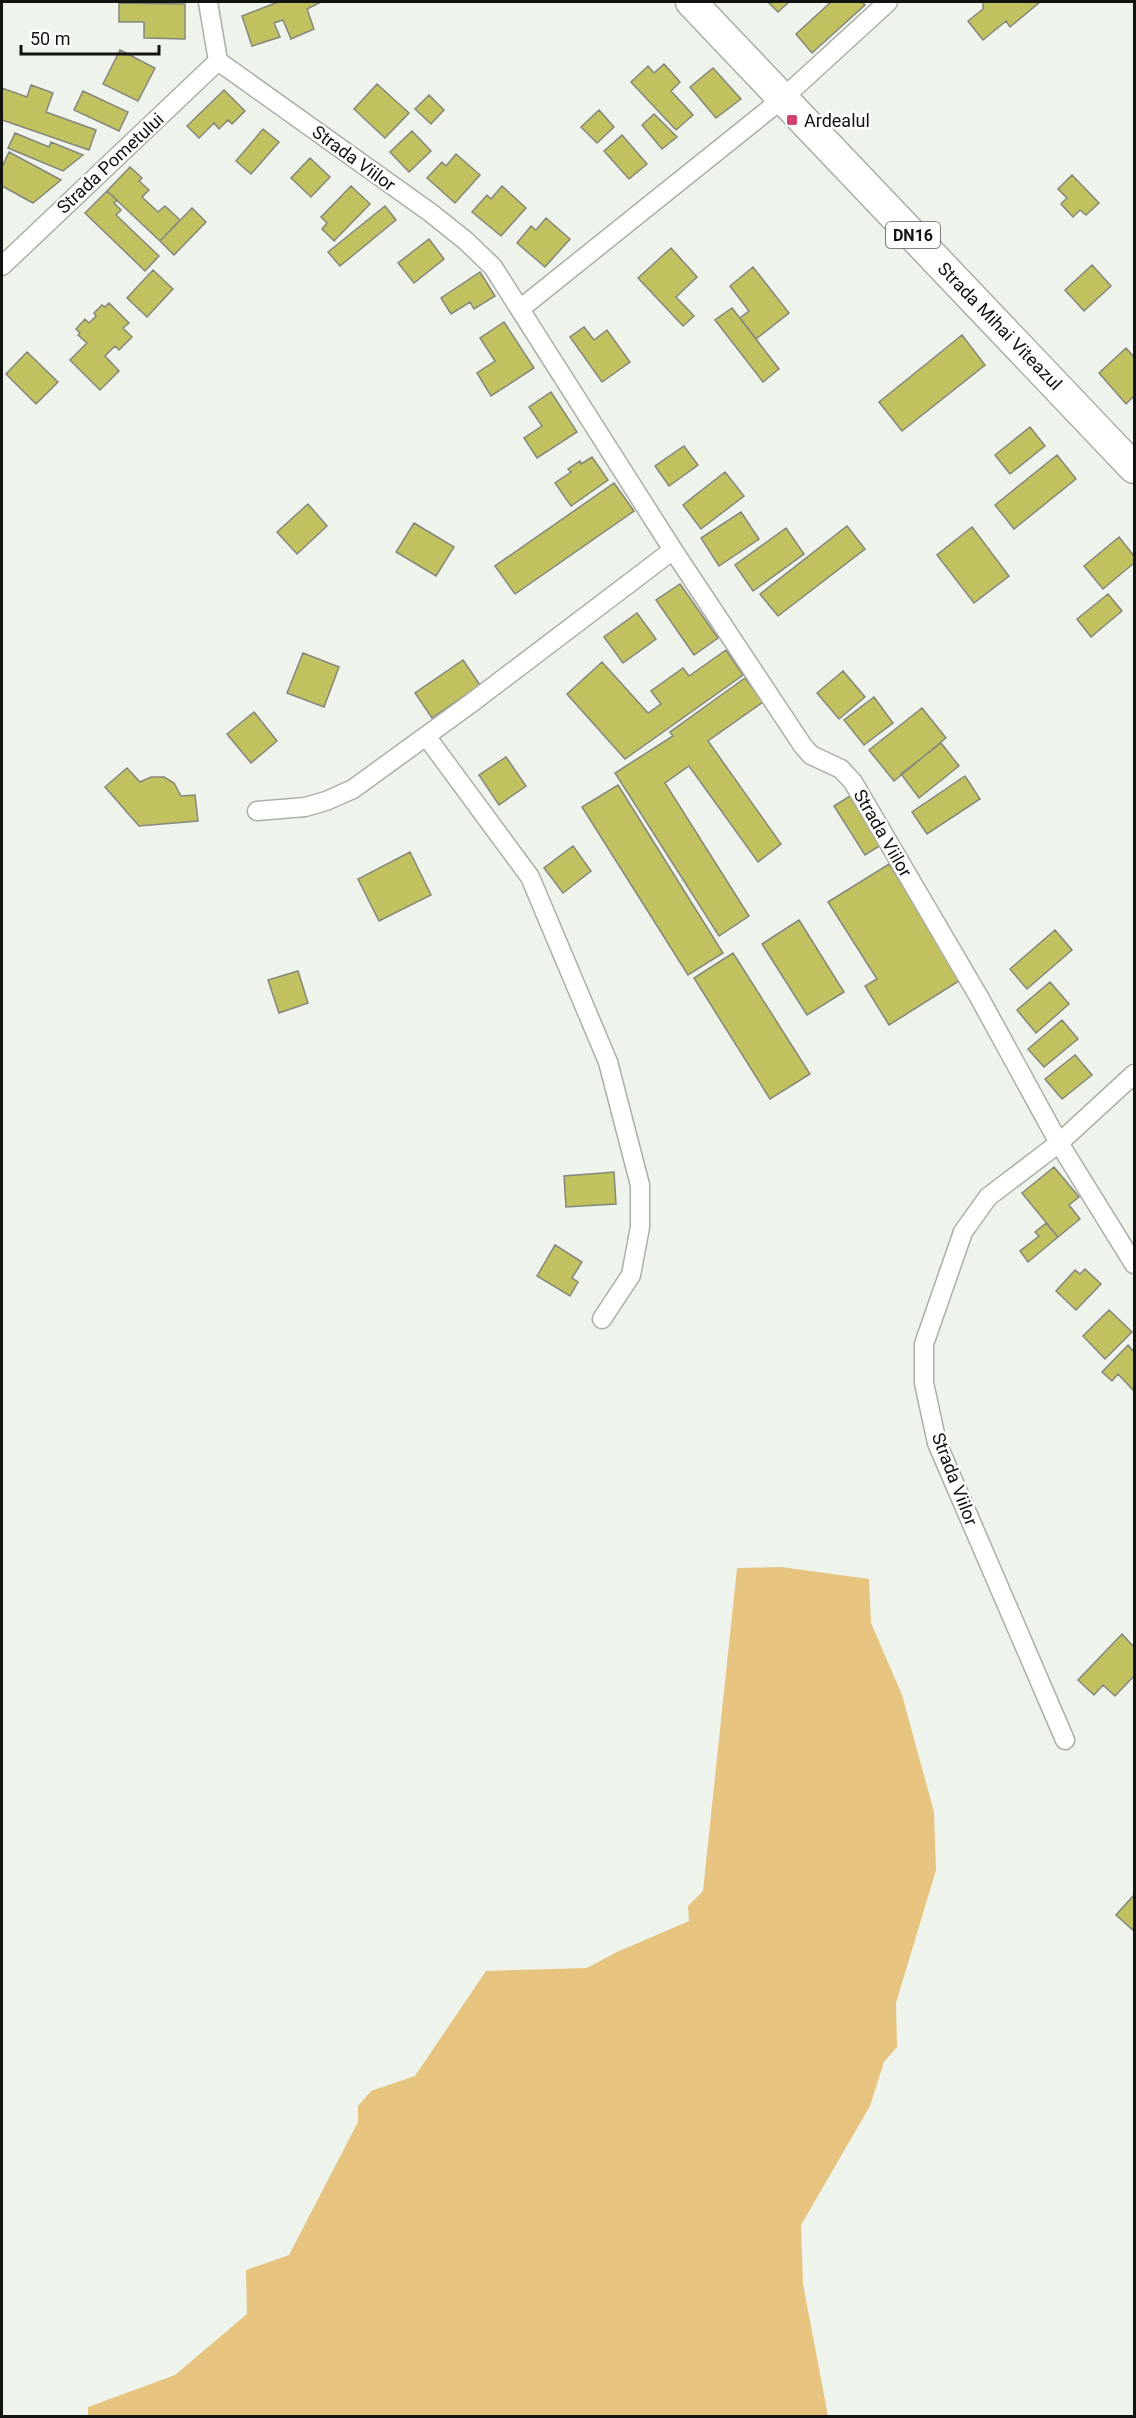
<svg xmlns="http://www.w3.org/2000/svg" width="1136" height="2418" viewBox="0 0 1136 2418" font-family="Roboto,sans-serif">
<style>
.green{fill:#e6c37e}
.building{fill:#c1c15f;stroke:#85867c;stroke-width:1.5}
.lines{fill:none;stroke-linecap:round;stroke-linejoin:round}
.minor-casing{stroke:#aaafa7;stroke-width:21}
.trunk-casing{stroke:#aaafa7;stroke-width:33}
.minor{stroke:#fff;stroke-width:18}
.trunk{stroke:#fff;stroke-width:30}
.poi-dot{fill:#d0426b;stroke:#fff;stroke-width:2}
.labels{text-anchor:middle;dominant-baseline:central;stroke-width:5;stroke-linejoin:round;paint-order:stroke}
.shield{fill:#fff;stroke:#585a58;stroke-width:1.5}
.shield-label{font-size:16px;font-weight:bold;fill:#111310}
.poi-label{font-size:18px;fill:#111310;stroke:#fff;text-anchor:start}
.street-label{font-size:18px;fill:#111310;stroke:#fff}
</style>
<rect width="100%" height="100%" fill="#eef4eb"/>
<path class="green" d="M781,1567L869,1579L871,1623L902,1695L934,1812L936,1870L896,2003L897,2047L884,2062L870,2106L801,2225L803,2284L828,2416H88V2407L175,2375L247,2314L246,2270L289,2255L358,2122V2106L371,2091L415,2076L486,1971L587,1968L617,1952L689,1921L688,1906L703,1891L737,1568Z"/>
<path class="building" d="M278,2H321L307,9L314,29L291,39L283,20L274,23L280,37L252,46L242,16Z
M768,2H789L778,12Z
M831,2H862L865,5L812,53L796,34Z
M983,2H1040L1010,27L1006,21L983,40L968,21L983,9Z
M119,3L185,4V39L144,38V22H119Z
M120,50L155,68L138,101L103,84Z
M664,64L680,82L671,91L693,115L676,130L631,82L648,66L654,73Z
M713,68L741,99L716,118L690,87Z
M377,84L409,113L385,138L354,109Z
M31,85L53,93L46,112L96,130L89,150L2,120V88L27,97Z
M224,90L245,111L232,124L228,120L219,129L214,123L199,138L187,126Z
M83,91L128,112L119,131L74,110Z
M429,95L444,110L431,124L415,109Z
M599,110L614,127L597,143L581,127Z
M654,114L677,137L662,149L642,125Z
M263,129L279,142L251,174L236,161Z
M412,131L431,151L409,172L390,152Z
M15,133L49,147L51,142L83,155L63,171L8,148Z
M622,135L647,164L629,179L604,151Z
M9,152L61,180L33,203L2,186V167Z
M456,154L480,175L455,203L427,178L442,162L446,166Z
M310,158L330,177L311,197L291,178Z
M130,167L142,178L139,181L149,190L142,197L158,212L165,206L180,220L160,241L107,191Z
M1072,175L1099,203L1086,215L1080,210L1073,217L1061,204L1067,198L1058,189Z
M351,186L370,204L334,241L322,229L327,223L321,217Z
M502,186L526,208L501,236L472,212L487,195L491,199Z
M107,191L117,200L114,203L121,210L116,215L159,256L145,271L85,213Z
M385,206L396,220L340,266L328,252Z
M192,208L206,222L174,255L160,241Z
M546,218L570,239L545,267L517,243L531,226L536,230Z
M429,239L444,259L414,283L398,263Z
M671,248L697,277L676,297L694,316L683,326L638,278Z
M1092,265L1111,286L1084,311L1065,290Z
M753,267L789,313L756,339L740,318L749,311L730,286Z
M153,270L173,289L147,317L127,298Z
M480,272L495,296L474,309L470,302L451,314L441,298Z
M109,303L129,323L123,328L132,337L119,350L115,346L105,356L119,371L100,390L70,360L87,343L78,335L80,333L76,329L85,319L89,323L96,316L94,313L102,305L105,307Z
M732,308L779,369L763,382L715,320Z
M504,322L534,368L491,396L477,373L495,361L480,338Z
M584,327L594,340L607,330L630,362L602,382L570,337Z
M962,335L985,365L902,431L879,402Z
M1126,348L1134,357V396L1126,404L1099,373Z
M27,352L58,382L36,404L6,374Z
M551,392L577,432L537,458L524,438L542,426L529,407Z
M1030,427L1045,446L1010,474L995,455Z
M684,446L698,465L669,486L655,466Z
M1057,455L1076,479L1014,529L995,505Z
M592,457L608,480L571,506L555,483L571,472L568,469L580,461L581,464Z
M725,472L744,496L701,529L683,505Z
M614,483L634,511L515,594L495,566Z
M308,504L327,526L297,554L277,532Z
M741,512L759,539L719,566L701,538Z
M414,523L454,547L436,576L396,552Z
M847,526L865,549L778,616L760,594Z
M972,527L1009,576L974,603L937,555Z
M786,528L804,554L753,591L735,565Z
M1119,537L1134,556V563L1103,589L1084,566Z
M680,584L718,638L694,655L656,600Z
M1108,594L1122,611L1091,637L1077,619Z
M637,613L656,639L623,663L604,637Z
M726,650L743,675L625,759L567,694L602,662L648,713L661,704L651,691L683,668L689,676Z
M303,653L339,667L324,707L287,693Z
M463,660L480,685L432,718L415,693Z
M843,671L865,697L839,719L817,693Z
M745,678L763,702L708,741L781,844L758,862L689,766L665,783L749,916L719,936L615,773L673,736L670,732Z
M874,697L893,723L864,745L844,720Z
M922,708L946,738L894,781L869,750Z
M254,712L277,741L251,763L227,734Z
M941,743L959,766L919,798L901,774Z
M506,757L526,786L499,805L479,775Z
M127,768L140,782L151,777H164L174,783L181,796L195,795L198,821L139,826L105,787Z
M965,776L980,799L927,834L912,812Z
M618,785L723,953L688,975L582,807Z
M850,796L881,845L865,855L834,806Z
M573,846L591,871L563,893L544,868Z
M410,852L431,895L379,921L358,879Z
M889,864L962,979L889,1025L865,986L877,979L828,902Z
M799,920L844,992L807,1015L762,944Z
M1055,930L1072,950L1027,989L1010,969Z
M733,953L810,1074L770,1099L694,978Z
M298,971L308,1003L279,1013L268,980Z
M1050,982L1069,1004L1036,1033L1017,1010Z
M1062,1020L1078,1039L1044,1067L1028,1049Z
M1075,1055L1092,1075L1062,1099L1045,1079Z
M1054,1167L1079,1197L1069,1205L1080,1219L1058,1237L1022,1193Z
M614,1172L616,1204L566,1207L564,1176Z
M1046,1223L1058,1237L1028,1262L1020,1251L1039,1236L1035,1232Z
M555,1245L582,1262L572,1278L578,1282L570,1296L537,1276Z
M1085,1269L1101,1284L1076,1310L1056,1291L1075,1270L1080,1274Z
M1109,1310L1132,1332L1105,1359L1083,1336Z
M1128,1345L1134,1352V1391L1118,1374L1112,1381L1102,1372Z
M1122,1634L1134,1647V1676L1115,1696L1103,1685L1094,1695L1078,1680Z
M1134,1895V1931L1116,1915Z"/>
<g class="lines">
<g class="minor-casing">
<path id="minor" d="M208,2L218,61L431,213L466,241L493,267L673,550L803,746L811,755L841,769L853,782L979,997L1059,1143L1134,1264
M2,266L218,61
M520,309L782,99L888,2
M426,736L530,877L608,1062L640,1185V1227L631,1275L602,1319
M257,811L305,807L326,801L353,789L470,704L673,550
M1065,1740L937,1443L924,1383V1344L963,1232L988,1197L1059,1143L1134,1074"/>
</g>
<g class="trunk-casing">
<path id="trunk" d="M691,2L1134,468"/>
</g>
<use href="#minor" class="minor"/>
<use href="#trunk" class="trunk"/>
</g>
<rect class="poi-dot" x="786" y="114" width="12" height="12" rx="3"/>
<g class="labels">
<rect class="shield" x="886" y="222" width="54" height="26" rx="4.5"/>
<g class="shield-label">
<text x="913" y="235">DN16</text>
</g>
<g class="poi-label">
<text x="804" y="120">Ardealul</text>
</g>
<g class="street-label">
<text transform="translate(354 158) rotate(36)">Strada Viilor</text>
<text transform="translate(110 163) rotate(-43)">Strada Pometului</text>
<text transform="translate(1000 326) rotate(46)">Strada Mihai Viteazul</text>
<text transform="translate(883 833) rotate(60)">Strada Viilor</text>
<text transform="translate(955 1479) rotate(69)">Strada Viilor</text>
</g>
</g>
<rect width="1136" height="2418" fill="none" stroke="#111310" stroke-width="6"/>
<path d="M21 45v9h138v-9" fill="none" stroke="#111310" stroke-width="3"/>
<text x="30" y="45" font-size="18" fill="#111310" stroke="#ffffff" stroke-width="4.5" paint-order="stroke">50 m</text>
</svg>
